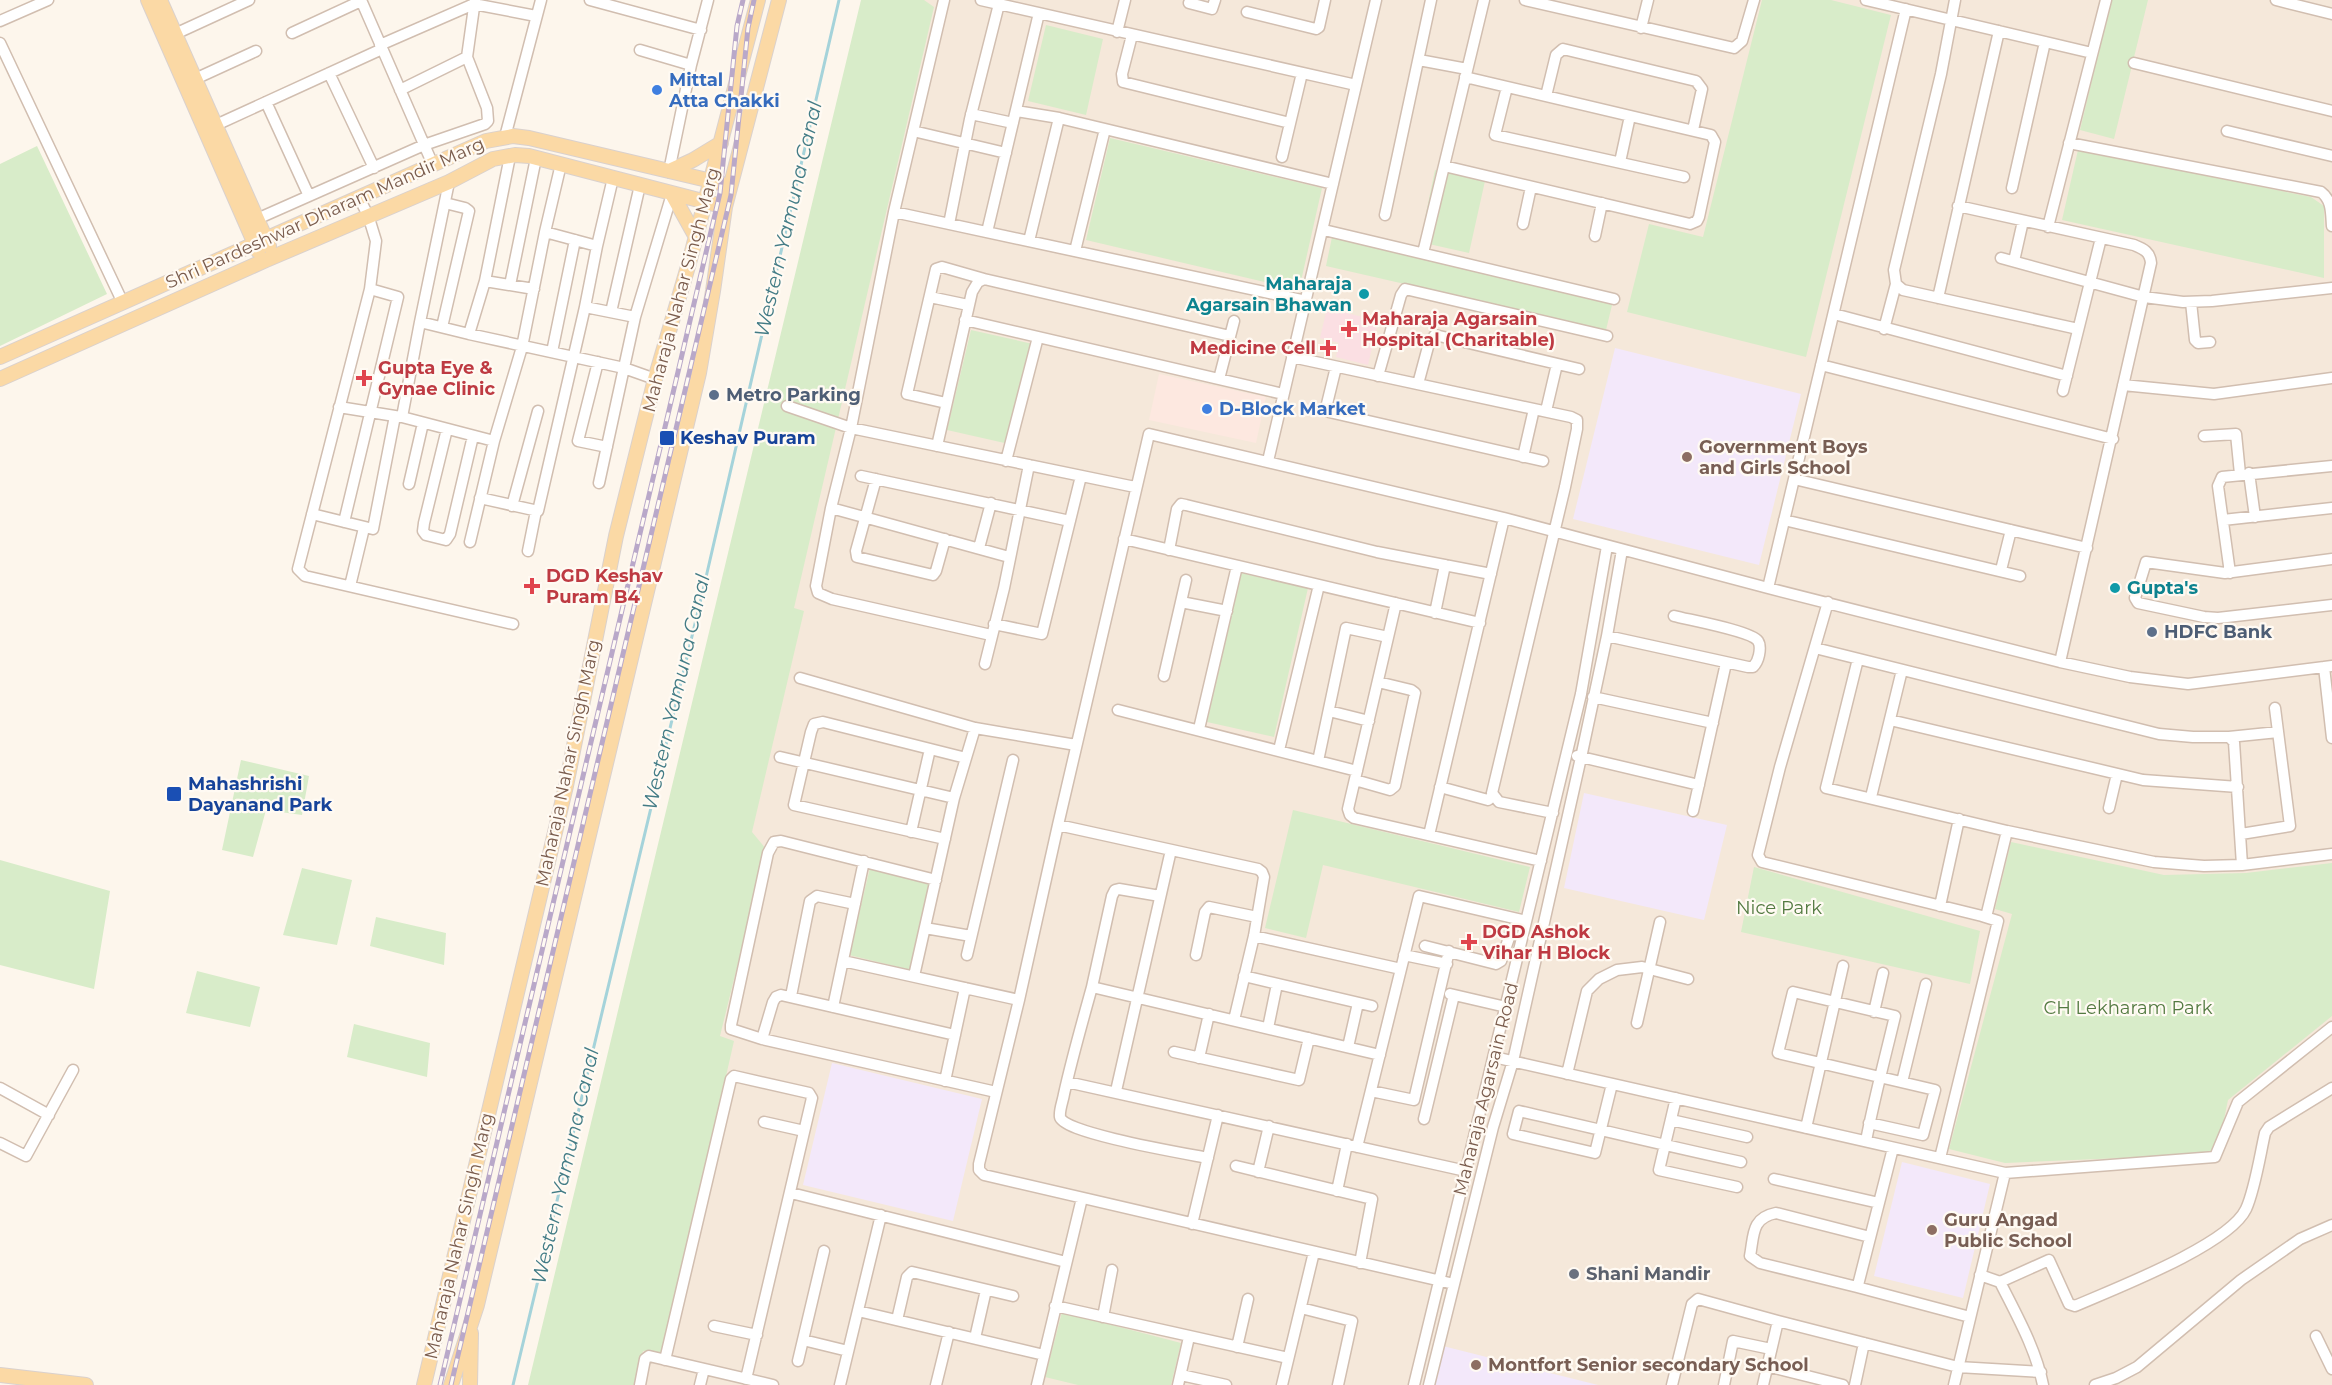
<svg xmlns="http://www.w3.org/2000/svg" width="2332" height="1385" viewBox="0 0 2332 1385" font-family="Montserrat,sans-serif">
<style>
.residential{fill:#f5e8da}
.commercial{fill:#fde8e0}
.education{fill:#f3e8fa}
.medical{fill:#fbdfe3}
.green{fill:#d8ecc9}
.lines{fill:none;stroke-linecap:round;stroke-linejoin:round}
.stream{stroke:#a5d3da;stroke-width:3}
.minor-casing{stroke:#d1beb0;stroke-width:13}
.major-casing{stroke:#dad1cd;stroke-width:16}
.minor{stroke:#fff;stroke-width:10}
.major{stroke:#fbd9a5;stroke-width:14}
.rail-casing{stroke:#b9a8c9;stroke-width:5}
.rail{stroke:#fffaf3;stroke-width:3;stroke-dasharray:9;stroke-linecap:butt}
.shop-dot{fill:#3f7fe0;stroke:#fffaf3;stroke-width:2}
.culture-dot{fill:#0f9aa8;stroke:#fffaf3;stroke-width:2}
.health-dot{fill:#e0444e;stroke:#fffaf3;stroke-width:2}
.service-dot{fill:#5c6f8a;stroke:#fffaf3;stroke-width:2}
.transit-dot{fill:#1a4fb4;stroke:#fffaf3;stroke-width:2}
.education-dot{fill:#8d6e63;stroke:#fffaf3;stroke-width:2}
.worship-dot{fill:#6b7280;stroke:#fffaf3;stroke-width:2}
.labels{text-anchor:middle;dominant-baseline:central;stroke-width:4.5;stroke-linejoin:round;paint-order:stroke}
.shop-label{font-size:18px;font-weight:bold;fill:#366cbe;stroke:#fffaf3;text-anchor:start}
.street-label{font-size:18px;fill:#7a5c4d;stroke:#fffaf3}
.culture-label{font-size:18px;font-weight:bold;fill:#0d838f;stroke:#fffaf3;text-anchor:end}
.health-label{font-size:18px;font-weight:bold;fill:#be3a42;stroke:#fffaf3;text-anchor:start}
.service-label{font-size:18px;font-weight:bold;fill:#4e5e75;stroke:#fffaf3;text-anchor:start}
.transit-label{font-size:18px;font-weight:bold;fill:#164399;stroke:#fffaf3;text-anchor:start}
.education-label{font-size:18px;font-weight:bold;fill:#785e54;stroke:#fffaf3;text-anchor:start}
.park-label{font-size:18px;fill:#537a41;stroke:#fffaf3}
.worship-label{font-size:18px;font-weight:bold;fill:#5b616d;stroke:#fffaf3;text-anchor:start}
.water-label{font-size:20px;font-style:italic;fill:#437c86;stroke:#fffaf3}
</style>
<rect width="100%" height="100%" fill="#fdf6ec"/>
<path class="residential" d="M913,0H2332V1385H563Z"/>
<path class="commercial" d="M1159,374L1266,397L1256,443L1149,420Z"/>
<path class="education" d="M1615,348L1801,394L1759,565L1573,519Z
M1584,793L1727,825L1704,920L1564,888Z
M832,1063L982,1099L953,1221L803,1185Z
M1902,1162L1990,1184L1963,1298L1874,1276Z
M1439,1345L1598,1385H1430Z"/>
<path class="medical" d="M1327,308L1378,321L1368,365L1336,357L1339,343L1320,338Z"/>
<path class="green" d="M861,0H924L934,7L794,608L804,611L752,832L766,849L720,1036L734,1041L663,1353L643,1351L635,1385H528Z
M1762,0H1831L1891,15L1806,357L1627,312L1649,224L1703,237Z
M2111,0H2148L2114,139L2080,130Z
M1046,25L1103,39L1086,115L1028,101Z
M1110,138L1322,188L1299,290L1086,240Z
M37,146L107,294L0,346V164Z
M2078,150L2311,197L2324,206V278L2062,220Z
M1435,170L1485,181L1469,253L1420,242Z
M1332,237L1613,301L1606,330L1326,266Z
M971,330L1033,344L1009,444L947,430Z
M1241,573L1308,588L1274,737L1207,722Z
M241,760L309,776L302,815L266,810L253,857L222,850Z
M1293,810L1530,867L1519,912L1323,865L1306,938L1265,928Z
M2011,842L2164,875L2246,873L2332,863V1016L2228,1100L2217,1154L2005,1163L1949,1149L2012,914L1995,909Z
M0,860L110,891L94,989L0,965Z
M1754,867L1980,931L1970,984L1741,932Z
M302,868L352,880L337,945L283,935Z
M870,868L932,882L911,970L849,955Z
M376,917L446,933L444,965L370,946Z
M197,971L260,987L250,1027L186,1013Z
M354,1024L430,1043L427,1077L347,1057Z
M1062,1312L1181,1343L1171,1385H1078L1045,1377Z"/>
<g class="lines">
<path class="stream" d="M513,1385L704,586L839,0"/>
<g class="minor-casing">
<path id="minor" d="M361,0L433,165
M590,0L701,30
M944,0L894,212L851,428L831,508L816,586L818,593L832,599L991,635
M981,0L1356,85
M1525,0L1734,48L1742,41L1754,0
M1866,0L2092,53
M1955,0L1941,74L1894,270L1896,284L1903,290L2078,329
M2276,0L2332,14
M1189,3L1212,9L1215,0
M1247,12L1316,29L1319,27L1325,0
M0,21L48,0
M1641,28L1648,0
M1117,32L1125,0
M292,33L361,1
M175,34L249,0
M1132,35L1122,74L1123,82L1290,123
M0,43L123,303
M380,45L474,4L536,16
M640,50L691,65
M1419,60L1467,69
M2134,63L2332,111
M329,73L374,168
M195,79L256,51
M1507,87L1495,135L1684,177
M400,90L467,57
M1546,96L1556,55L1563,49L1696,81L1702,89L1693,130
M266,102L309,196
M1016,111L1059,118
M971,114L1013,123
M216,125L382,49
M913,131L1006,153
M2227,131L2332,156
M505,137L541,0
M2069,143L2321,192C2332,200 2331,213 2332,226
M510,156L485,281L469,334L624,368L655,379
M1282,157L1302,73
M1620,162L1630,116
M561,164L545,232L597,246L613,178
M1444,166L1690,224L1697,221L1699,217L1715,142L1711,135L1465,77
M669,171L691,65L708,0
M2012,188L2045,42
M359,198L368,215L376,241L370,289L298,569L305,576L513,624
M1958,206L2134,245C2144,249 2150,252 2151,263L2060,662
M894,212L1306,301
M1385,215L1431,0
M257,219L424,145L485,124L488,121L487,108L467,57L475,0
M949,224L970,119L999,4
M1523,224L1531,187
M2048,227L2106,0
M1324,230L1614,299
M987,232L1039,13
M1595,236L1602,203
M1029,241L1059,118L1105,129
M1075,251L1105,129L1333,184
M1423,253L1484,0
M2001,258L2144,297L2183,302L2212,301L2332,288
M2014,261L2023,221
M485,281L534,289
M510,285L536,158
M930,297L968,305
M1938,298L1999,31
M2191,302L2195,340L2198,343L2210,342
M585,307L597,246
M611,312L640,185
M1834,314L2067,376
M965,320L1283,394
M420,322L449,182
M442,327L469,211L465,208L445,203
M1884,329L1896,284
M469,334L420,322L402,417L494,441L522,347L545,232
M552,352L575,240
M1292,357L1571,417L1577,420V429L1565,487L1492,793L1499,802L1553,813
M598,362L578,441L607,447
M1821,365L2113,439
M1336,367L1326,408L1329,412L1543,461
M1378,376L1401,295L1405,289L1607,336
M1219,379L1234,321
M1418,384L1429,343L1435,335L1579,369
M2123,385L2214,394L2332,378
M2063,391L2101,238
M946,403L907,394L936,269L942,267L984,279
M787,406L851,428L1135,487
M339,407L401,417
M1546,411L1557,364
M447,429L424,523L423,531L426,535L446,540L450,534L473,436
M2204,436L2236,434L2240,474
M937,446L972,292L978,282L984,279L1230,336
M1523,457L1534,409
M1006,461L1038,337
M1268,461L1376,0
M2249,473L2255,517
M861,476L1070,521
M876,479L856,551L857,557L933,575L936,571L945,539
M1794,479L2087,548
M599,483L635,317L672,194
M409,484L423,423
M480,498L538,511L585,307L635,317
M512,506L538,411
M831,508L1009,557
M312,514L373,529L395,416
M1784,520L2020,576
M2223,520L2332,508
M344,522L398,297L370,289
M1124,539L1480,623
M470,542L494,441
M979,548L991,503
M1169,550L1177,509L1181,504L1186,505L1377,552L1491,574
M528,551L536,511
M2332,559L2225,573L2146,562L2135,598L2138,603L2204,617L2218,618L2332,605
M2001,570L2011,530
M2230,573L2218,486L2222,477L2332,466
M350,586L364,528
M1768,588L1906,9
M1181,602L1227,611
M1828,602L1780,767L1758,855L1762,862L1982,916L1998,921L1940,1158
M1396,603L1348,809L1350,815L1354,818L1541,861
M1435,613L1445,565
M994,624L1042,634L1081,476
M1607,636L1748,667H1753C1757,663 1758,660 1759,655C1760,650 1760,644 1758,641C1751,631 1689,620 1674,616
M1815,648L2159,734L2193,737H2229L2234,742L2242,865
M1858,659L1826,788L2007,831L2154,862L2204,866L2242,865L2332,854
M985,664L1004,588L1029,465
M2324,667L2332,738
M1164,676L1186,580
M800,678L975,728L1076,745
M1593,697L1713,723
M1118,710L1357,771
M1329,711L1369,721
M1890,720L2143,780L2238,787
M1199,729L1237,566
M2229,737L2278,732
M1279,750L1319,585
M1577,756L1699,785
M780,757L954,798
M1318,761L1346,628L1388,637
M1355,780L1390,790L1395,786L1415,693L1411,690L1378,682
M1440,787L1488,800L1493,796
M1871,797L1902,670
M2109,808L2117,774
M1693,811L1726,663
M1058,825L1258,869L1262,872L1264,877L1254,936L1234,1020
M911,832L930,749
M2241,834L2290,826L2275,708
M1429,835L1504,518
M945,839L794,805L811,732L814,724L823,722L966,758
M936,880L781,841L774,842L768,853L731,1025V1029L762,1039L996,1092
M1940,906L1959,819
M1986,917L2007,831
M925,928L971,936
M1254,936L1401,969
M1425,946L1496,964L1501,961L1511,932
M967,955L1013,760
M1196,955L1205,912L1209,907L1257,917
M1404,955L1447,964
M843,961L1019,1000
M914,976L954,798L975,728
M1244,976L1372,1006
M1092,987L1112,896L1115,890L1119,889L1160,896
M1450,994L1506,1007
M791,996L810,901L817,896L855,904
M833,1007L864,861
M1874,1012L1883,973
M1637,1023L1660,922
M1268,1028L1277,984
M762,1039L773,1002L776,997L781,995L955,1035
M1348,1047L1358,1003
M1174,1052L1299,1080L1309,1038
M1494,1057L2005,1173L2215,1157L2238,1102L2332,1027
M1199,1058L1209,1014
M1567,1074L1587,991L1599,979L1617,970L1642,967L1688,979
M945,1081L965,988
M1067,1082L1466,1171
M1902,1082L1926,984
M1612,1084L1595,1153L1513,1134L1519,1111C1593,1128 1667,1146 1741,1162
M0,1088L49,1115
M1116,1091L1171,850
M1371,1091L1414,1100L1449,951
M1676,1098L1659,1170L1737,1187
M1424,1119L1454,995
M1671,1120L1747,1137
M764,1122L804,1131
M1806,1128L1843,966
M1866,1141C1874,1099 1885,1058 1895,1016L1793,992L1778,1053L1935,1090L1923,1135L1869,1123
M0,1143L26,1156L73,1070
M1357,1147L1419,896L1526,921
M1208,1158C1188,1154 1062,1133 1060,1117C1059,1110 1063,1101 1064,1094C1072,1058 1082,1023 1092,987L1380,1055
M1236,1166L1372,1199L1360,1263
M1258,1172L1269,1126
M1774,1179L1879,1203
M1337,1191L1347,1144
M791,1193L1066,1262
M1192,1224L1218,1115
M1870,1237L1776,1213C1751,1218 1754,1235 1750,1256L1760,1263L1857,1287L1858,1285L1893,1148
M1980,1275L2000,1282L2049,1260L2069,1304L2075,1306C2114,1289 2229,1245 2246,1209C2255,1189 2260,1155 2265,1133L2269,1127L2332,1088
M2000,1282C2016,1314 2036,1349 2043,1385
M1454,1284L984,1175L979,1170V1164L1019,1000L1058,825L1149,434L1504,518L1768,588L2060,662L2130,677L2188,684L2332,666
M1857,1287L1970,1317
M1055,1306L1288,1358
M1301,1308L1352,1321L1338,1385
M858,1311L1044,1355
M1103,1317L1112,1270
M897,1320L907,1277L912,1272L1013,1296
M714,1326L757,1335
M2316,1336L2332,1369
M975,1338L986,1290
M803,1340L848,1351
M1237,1347L1248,1299
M665,1360L731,1079L734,1076L809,1093L812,1098L746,1379
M798,1361L824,1251
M1767,1366L1843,1385
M1181,1375L1226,1385
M640,1385L645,1359L649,1356L773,1385
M700,1385L704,1369
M840,1385L881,1215
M936,1385L949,1332
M1037,1385L1082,1198
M1178,1385L1189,1337
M1282,1385L1314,1252
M1414,1385L1581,694L1607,546
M1429,1385L1493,1127L1513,1061L1582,753L1607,636L1622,550
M1672,1385L1692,1304L1698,1299L1778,1321L1958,1367L2041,1372
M1724,1385L1733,1341L1771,1349
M1763,1385L1778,1321
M1855,1385L1864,1343
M1954,1385L2005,1173
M2095,1385L2116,1378L2137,1367L2241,1280L2300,1239L2332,1225"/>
</g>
<g class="major-casing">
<path id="major" d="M148,0L258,251
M160,0L269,246
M669,171L693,160L721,143
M672,194L696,237
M0,357L486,141L513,136L529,138L720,183
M0,379L266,260L449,182L493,159L515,155L529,156L714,204
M0,1375L86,1385
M424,1385L566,786L616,536L655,379L689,263L758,0
M451,1385L477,1305L699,373L713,291L725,207L779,0
M470,1385L471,1333"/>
</g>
<use href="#minor" class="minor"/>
<use href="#major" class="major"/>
<g class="rail-casing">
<path id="rail" d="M440,1385L720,193L737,26L743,0
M451,1385L731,195L748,28L754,0"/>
</g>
<use href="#rail" class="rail"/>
</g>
<g class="shop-dot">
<circle cx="657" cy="90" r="6"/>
<circle cx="1207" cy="409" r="6"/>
</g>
<g class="culture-dot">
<circle cx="1364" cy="294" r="6"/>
<circle cx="2115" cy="588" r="6"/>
</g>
<g class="health-dot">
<path d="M1346 320h6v6h6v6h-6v6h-6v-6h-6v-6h6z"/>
<path d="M1325 339h6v6h6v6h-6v6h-6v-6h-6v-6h6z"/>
<path d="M361 369h6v6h6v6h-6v6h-6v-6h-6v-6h6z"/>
<path d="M529 577h6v6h6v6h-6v6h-6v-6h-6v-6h6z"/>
<path d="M1466 933h6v6h6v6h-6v6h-6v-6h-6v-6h6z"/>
</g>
<g class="service-dot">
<circle cx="714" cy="395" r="6"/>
<circle cx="2152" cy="632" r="6"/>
</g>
<g class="transit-dot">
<rect x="659" y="430" width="16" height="16" rx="3"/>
<rect x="166" y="786" width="16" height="16" rx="3"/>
</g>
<g class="education-dot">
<circle cx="1687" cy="457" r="6"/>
<circle cx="1932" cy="1230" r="6"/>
<circle cx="1476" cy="1365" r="6"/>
</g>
<circle class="worship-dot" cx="1574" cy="1274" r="6"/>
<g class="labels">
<g class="shop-label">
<text x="669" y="80">Mittal<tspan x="669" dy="21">Atta Chakki</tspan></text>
<text x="1219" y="409">D-Block Market</text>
</g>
<g class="street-label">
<text transform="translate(325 213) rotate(-24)">Shri Pardeshwar Dharam Mandir Marg</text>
<text transform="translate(681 290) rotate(-75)">Maharaja Nahar Singh Marg</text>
<text transform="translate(568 763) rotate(-78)">Maharaja Nahar Singh Marg</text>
<text transform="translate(1486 1089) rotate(-76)">Maharaja Agarsain Road</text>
<text transform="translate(459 1236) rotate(-77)">Maharaja Nahar Singh Marg</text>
</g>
<g class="culture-label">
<text x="1352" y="284">Maharaja<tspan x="1352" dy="21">Agarsain Bhawan</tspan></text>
<text x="2127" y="588" text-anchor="start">Gupta's</text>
</g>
<g class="health-label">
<text x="1362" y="319">Maharaja Agarsain<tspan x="1362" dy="21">Hospital (Charitable)</tspan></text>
<text x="1316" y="348" text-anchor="end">Medicine Cell</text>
<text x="378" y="368">Gupta Eye &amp;<tspan x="378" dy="21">Gynae Clinic</tspan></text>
<text x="546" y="576">DGD Keshav<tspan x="546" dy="21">Puram B4</tspan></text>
<text x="1482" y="932">DGD Ashok<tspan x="1482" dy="21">Vihar H Block</tspan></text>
</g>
<g class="service-label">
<text x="726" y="395">Metro Parking</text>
<text x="2164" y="632">HDFC Bank</text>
</g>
<g class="transit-label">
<text x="680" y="438">Keshav Puram</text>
<text x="188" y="784">Mahashrishi<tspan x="188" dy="21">Dayanand Park</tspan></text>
</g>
<g class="education-label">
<text x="1699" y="447">Government Boys<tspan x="1699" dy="21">and Girls School</tspan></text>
<text x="1944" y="1220">Guru Angad<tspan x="1944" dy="21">Public School</tspan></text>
<text x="1488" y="1365">Montfort Senior secondary School</text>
</g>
<g class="park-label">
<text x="1779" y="908">Nice Park</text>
<text x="2128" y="1008">CH Lekharam Park</text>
</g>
<g class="worship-label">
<text x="1586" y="1274">Shani Mandir</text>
</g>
<g class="water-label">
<text transform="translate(788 219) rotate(-77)">Western Yamuna Canal</text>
<text transform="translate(676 692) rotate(-77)">Western Yamuna Canal</text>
<text transform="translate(565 1166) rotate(-77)">Western Yamuna Canal</text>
</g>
</g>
</svg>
